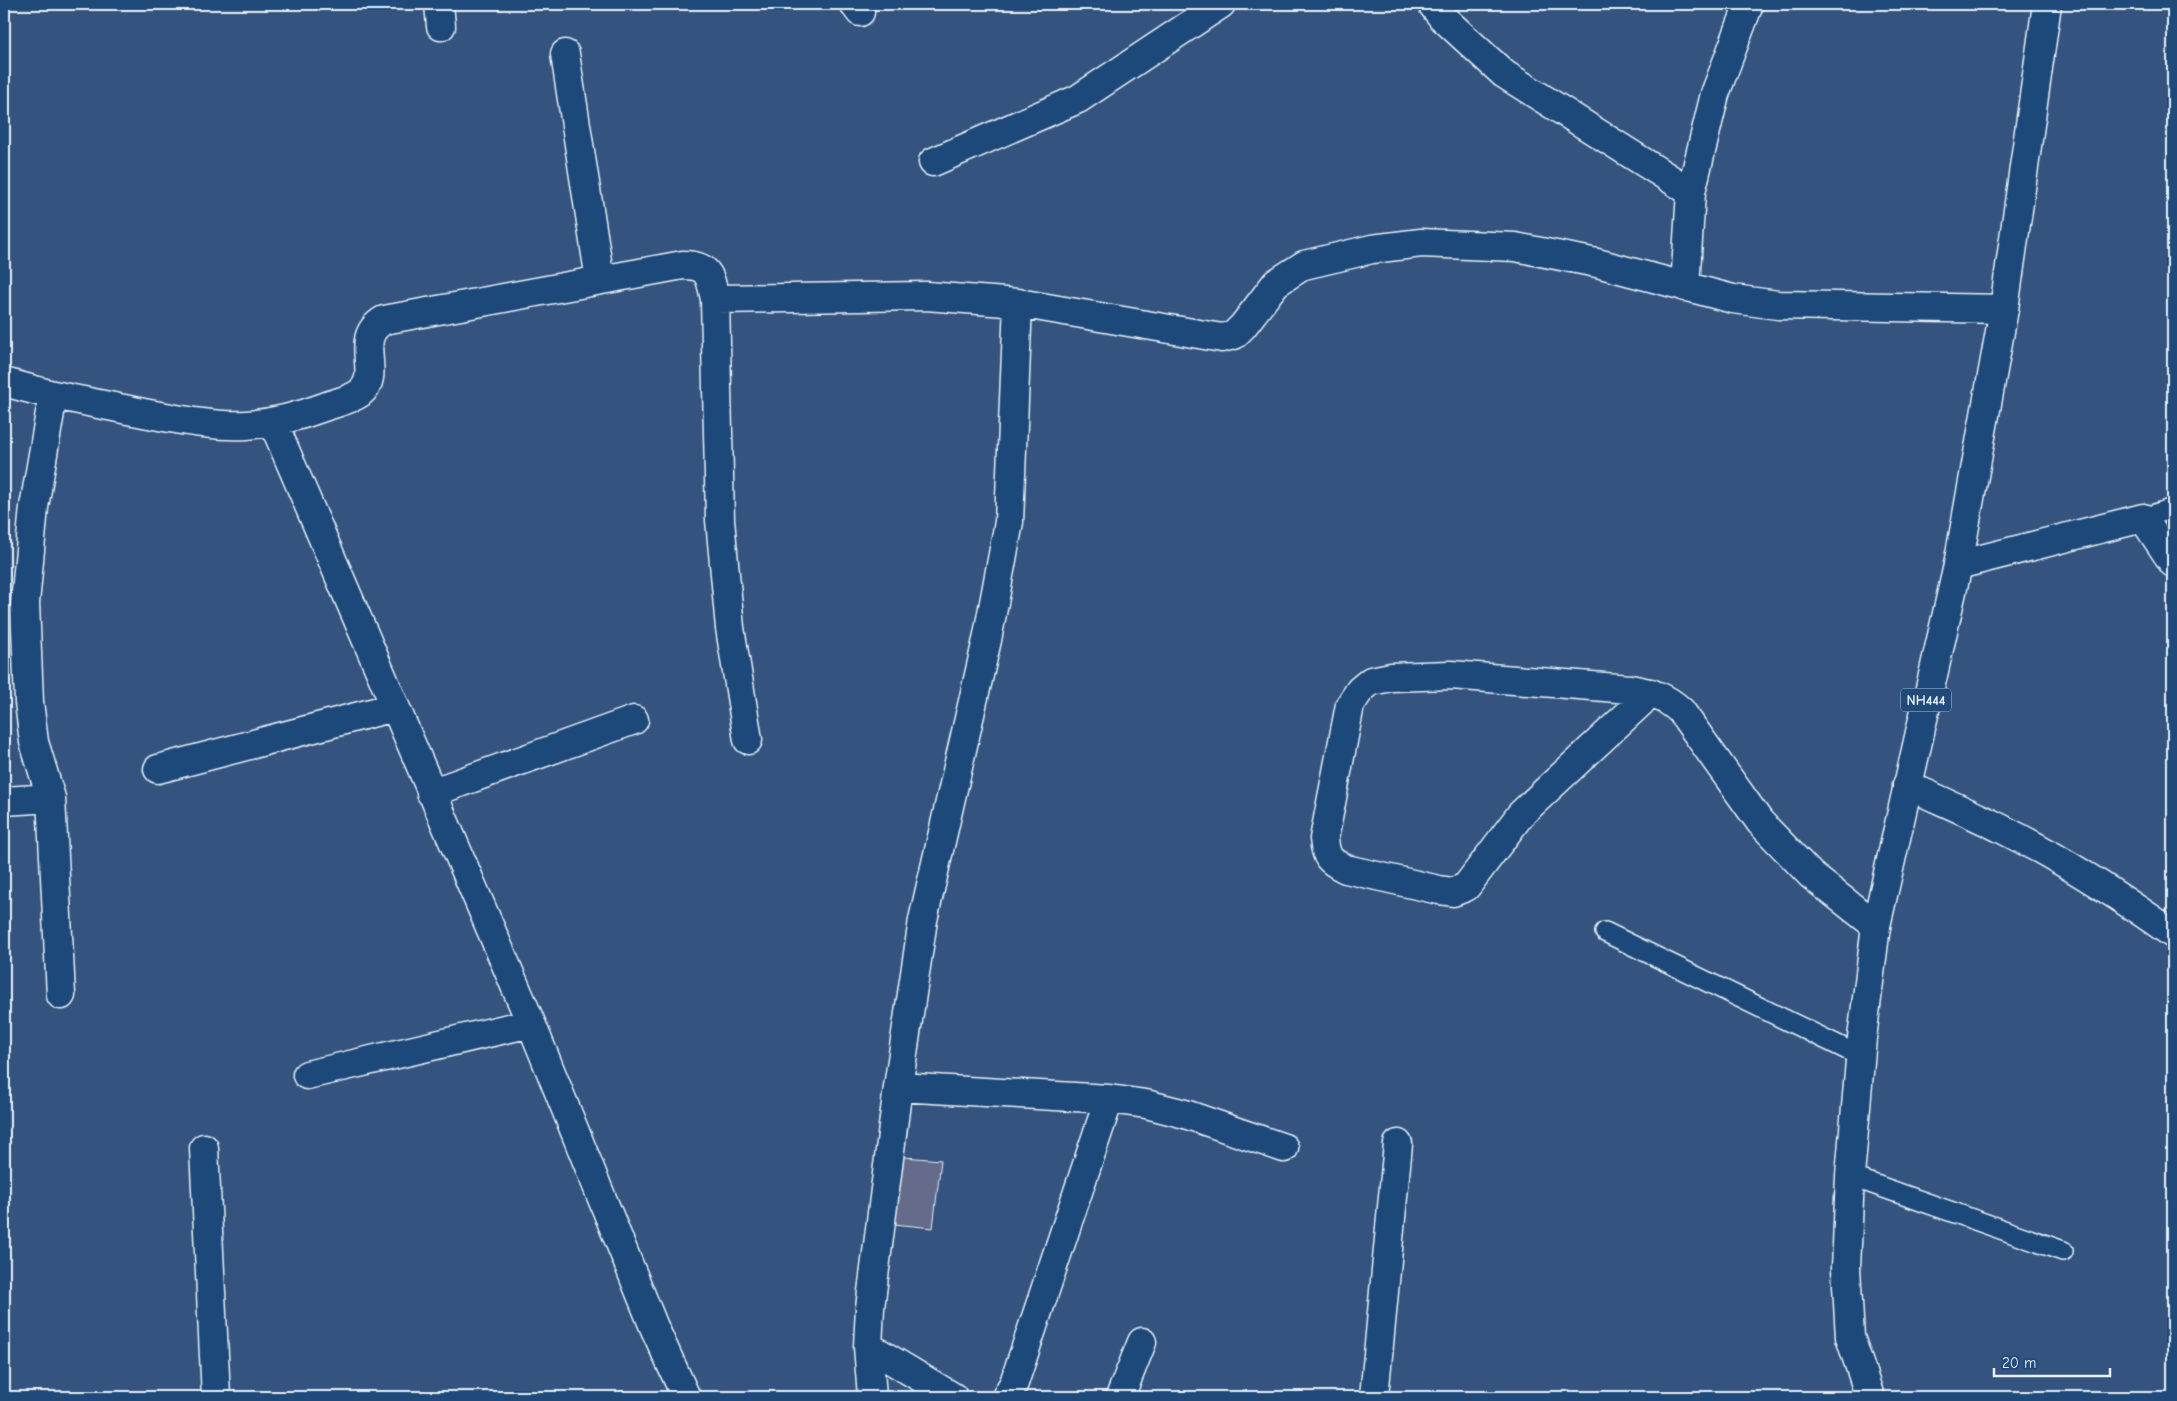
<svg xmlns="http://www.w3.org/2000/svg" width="2177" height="1401" viewBox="0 0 2177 1401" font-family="'Comic Neue',sans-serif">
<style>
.building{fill:#656c8b;stroke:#e8f1f8}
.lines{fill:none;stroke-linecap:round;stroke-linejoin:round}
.lane-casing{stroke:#e8f1f8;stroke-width:22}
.street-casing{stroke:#e8f1f8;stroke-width:31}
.highway-casing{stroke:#e8f1f8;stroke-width:31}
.lane{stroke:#1f4a7a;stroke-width:19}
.street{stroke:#1f4a7a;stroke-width:28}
.highway{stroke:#1f4a7a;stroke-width:28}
.labels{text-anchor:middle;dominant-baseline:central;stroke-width:4;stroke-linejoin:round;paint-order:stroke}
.shield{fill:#1f4a7a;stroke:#acbfd2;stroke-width:1}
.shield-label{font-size:14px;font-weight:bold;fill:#e8f1f8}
</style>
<rect width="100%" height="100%" fill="#34547f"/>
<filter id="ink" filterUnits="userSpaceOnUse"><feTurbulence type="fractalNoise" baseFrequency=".02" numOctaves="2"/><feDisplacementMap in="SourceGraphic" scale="10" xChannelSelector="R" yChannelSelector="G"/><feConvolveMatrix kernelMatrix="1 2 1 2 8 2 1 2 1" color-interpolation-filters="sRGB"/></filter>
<g filter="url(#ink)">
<path class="building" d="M892,1156L941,1160L933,1228L884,1223Z"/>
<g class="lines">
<g class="lane-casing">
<path id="lane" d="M2143,518L2173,508
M1605,932L1860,1056
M1850,1176L2063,1251"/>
</g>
<g class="street-casing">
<path id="street" d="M439,4L441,26
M854,4L860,12
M1432,4L1442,17L1504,74L1691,192
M565,54L600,280
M933,162L1078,99L1221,4
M1685,287L1691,192L1715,94L1749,4
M715,299L926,296L1018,303L1222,338L1234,335L1243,326L1276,283L1304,265L1372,249L1421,243L1515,247L1597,263L1733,299L1778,305L2004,309
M4,382L53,395
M273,422L531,1023L654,1327L686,1397
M1958,565L2143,518L2173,563
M1651,693L1521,814L1466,887L1453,892L1439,890L1346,869C1329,861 1326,858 1324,839L1350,705L1360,690L1371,681L1391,677L1451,675L1630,689C1652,693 1665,696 1681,711L1760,822L1811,875L1876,926
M158,769L394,707
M1907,785C1939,800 1973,814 2004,830C2064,860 2119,896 2173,934
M431,793L634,720
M51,798L61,995
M4,801L51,798L34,742L29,702L25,603L34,507L53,395C85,401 117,408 149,414C181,420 215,427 247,425C273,423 300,416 324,407C335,403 350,400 360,393C384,374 351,339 384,320L683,265C710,265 710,277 715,299L720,520L730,628L748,740
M307,1075L531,1023
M898,1087L1109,1099L1146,1104L1185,1114L1284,1148
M204,1148L216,1397
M868,1346L953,1397
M872,1397L868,1346L870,1308L898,1087L923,920L987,640L1009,522L1018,303
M1006,1397L1014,1383L1109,1099
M1120,1397L1142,1342
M1374,1397L1398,1144"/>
</g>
<g class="highway-casing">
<path id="highway" d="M1870,1397L1850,1337L1846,1268L1850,1176L1862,1038L1876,926L1958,565L2004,309L2047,4"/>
</g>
<use href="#lane" class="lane"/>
<use href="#street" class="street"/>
<use href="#highway" class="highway"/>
</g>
</g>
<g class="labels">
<rect class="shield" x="1901" y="688.5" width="50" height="23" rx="4"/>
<g class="shield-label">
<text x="1926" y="700">NH444</text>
</g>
</g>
<rect width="2177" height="1401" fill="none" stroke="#1f4a7a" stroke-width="20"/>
<rect x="10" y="10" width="2157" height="1381" fill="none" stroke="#e8f1f8" stroke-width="2" filter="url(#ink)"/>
<path d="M1994 1368v8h116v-8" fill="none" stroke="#e8f1f8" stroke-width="2.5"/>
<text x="2002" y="1368" font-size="15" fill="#e8f1f8" stroke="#1f4a7a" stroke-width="4" paint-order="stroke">20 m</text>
</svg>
